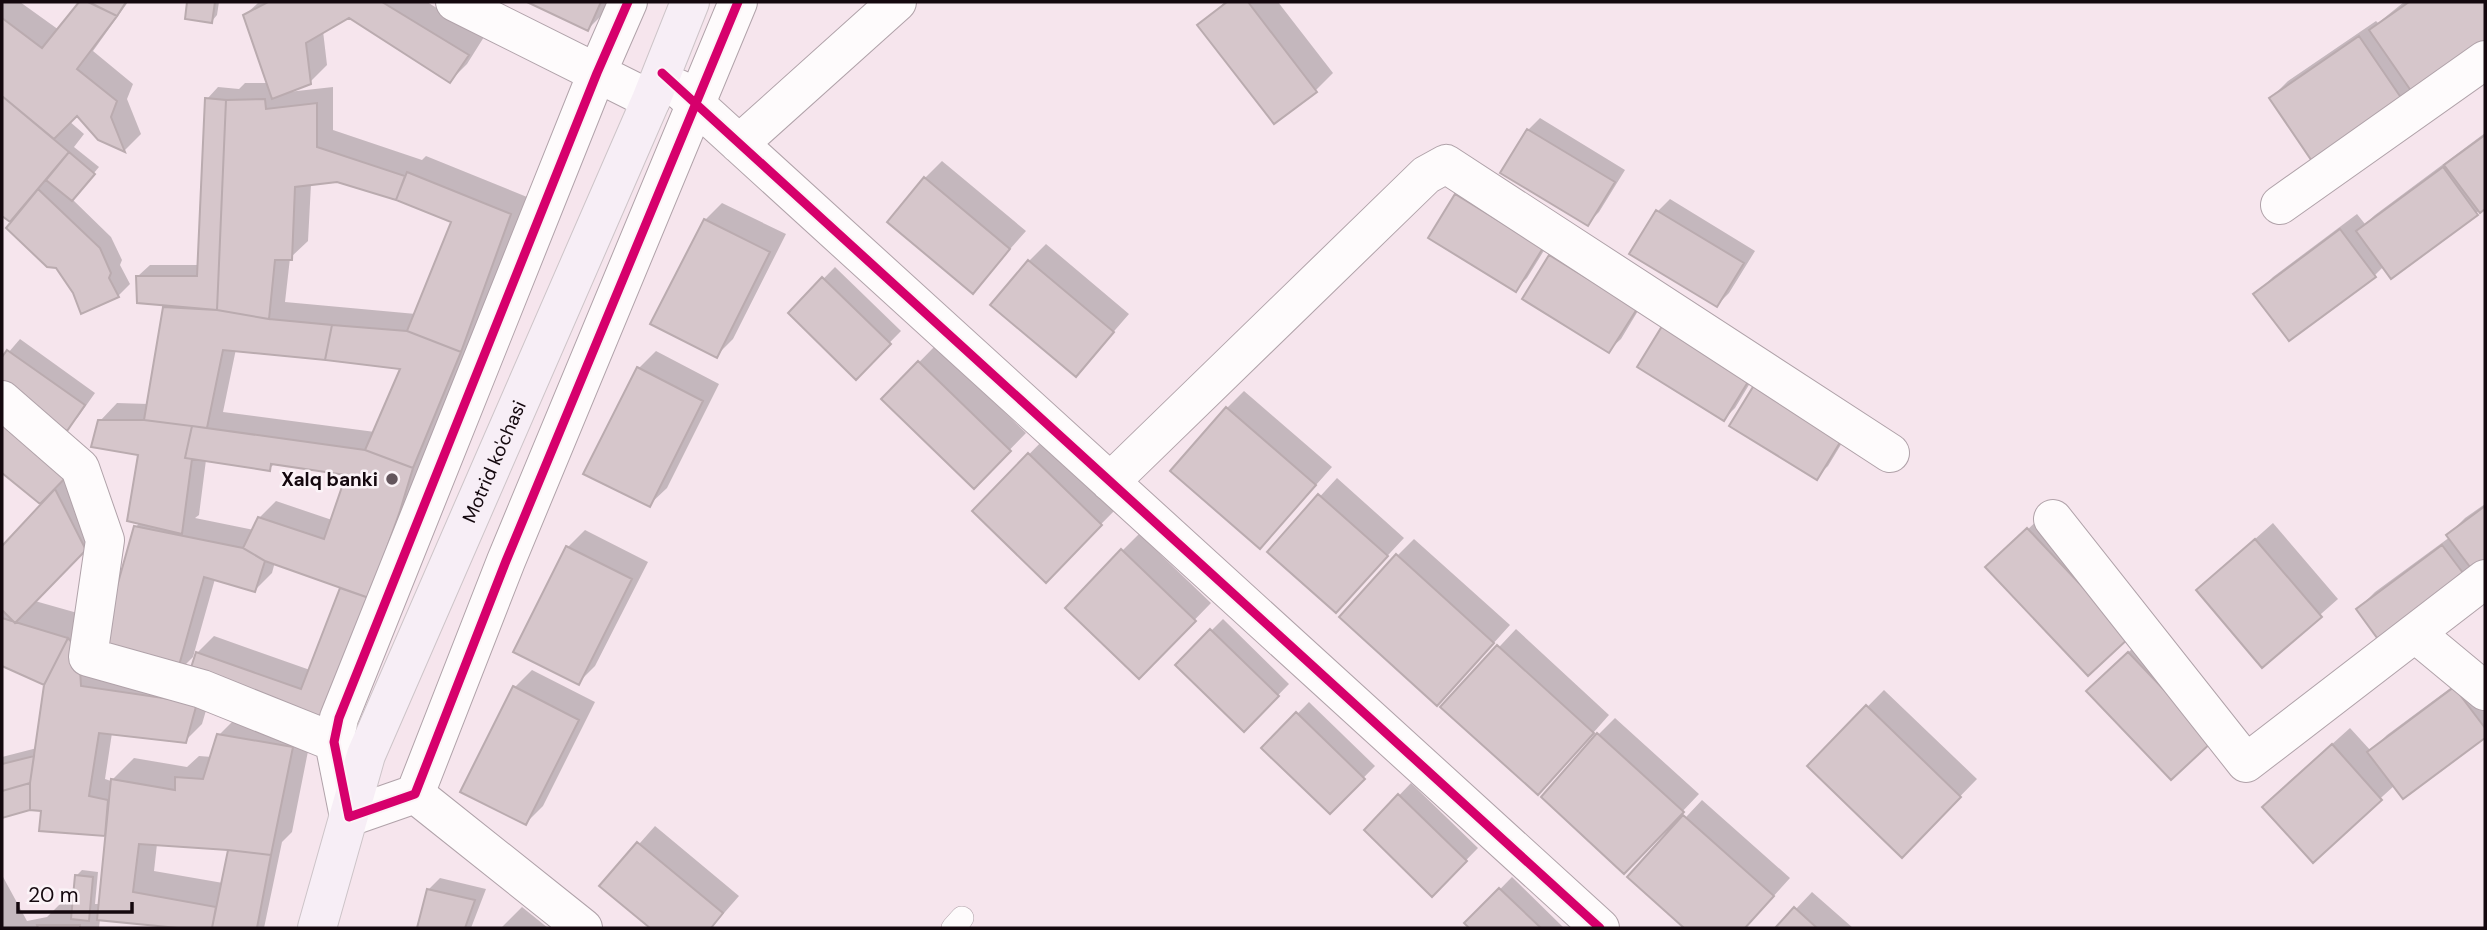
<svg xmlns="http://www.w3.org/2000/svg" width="2487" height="930" viewBox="0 0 2487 930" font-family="'DM Sans',sans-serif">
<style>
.shadow{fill:#0003;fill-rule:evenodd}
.building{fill:#d6c6cb;stroke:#baabaf;stroke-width:2}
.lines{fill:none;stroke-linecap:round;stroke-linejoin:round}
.lane-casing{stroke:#b0a2a9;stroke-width:24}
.street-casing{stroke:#b0a2a9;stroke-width:40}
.primary-casing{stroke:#cdc4c8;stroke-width:40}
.lane{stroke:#fefbfc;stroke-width:23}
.street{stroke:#fefbfc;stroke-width:38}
.primary{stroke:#f7eef6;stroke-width:38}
.cycleway-casing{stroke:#fbf3f7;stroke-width:13}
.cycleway{stroke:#d6006c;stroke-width:9}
.poi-dot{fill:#63555c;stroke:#fbf3f7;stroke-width:2.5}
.labels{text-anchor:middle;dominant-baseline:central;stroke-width:5;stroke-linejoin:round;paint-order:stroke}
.street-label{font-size:19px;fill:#14080e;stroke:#fbf3f7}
.poi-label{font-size:19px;font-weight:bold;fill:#14080e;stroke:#fbf3f7;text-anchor:end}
</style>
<rect width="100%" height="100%" fill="#f6e5ed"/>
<path class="shadow" d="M2,2H20L59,30L81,2H128L93,51L133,84L127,99L141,134L125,150L99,139L77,113L69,121L84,134L74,147L99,167L72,199L111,237L122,260L120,265L130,284L118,296L75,293L23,210L21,208L9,219L2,214Z
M189,2H219L217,15L212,21L187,18Z
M259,2H427L484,37L467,64L450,81L349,16L323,31L327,65L310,82L288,92L333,87V130L422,160L426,156L527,197L478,333L335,702L197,653L214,636L310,670L342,587L275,562L272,573L255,590L215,579L193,657L176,674L136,527L140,522V453L100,421L117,403L149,404L164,307L168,304L138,276L150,265H199L207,99L218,87L239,89L245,83H269L245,15ZM338,180L396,198L453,221L416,314L285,302L290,258L308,241L311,184ZM236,349L403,367L375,432L223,412ZM206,460L269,469L275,463L349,473L332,520L276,501L259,518L254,530L195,518L199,515Z
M531,2H612L609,8L588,29Z
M1225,2H1278L1333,73L1316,90L1275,122L1200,25Z
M2404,2H2485V51L2405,104L2271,98L2288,81L2376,21L2378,23Z
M1540,118L1625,170L1599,212L1587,224L1502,172L1528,130Z
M2485,133V207L2476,213L2384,266L2374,276L2256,294L2273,277L2357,214L2365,224L2375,215Z
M942,161L1026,231L973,291L925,178Z
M1468,183L1553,236L1527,278L1515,290L1430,238L1457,195Z
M1670,199L1755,251L1729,293L1717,305L1632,253L1658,211Z
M722,203L786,234L733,339L716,356L653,324L705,220Z
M1046,244L1129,314L1076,375L1029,261Z
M1562,244L1647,296L1621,339L1609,350L1550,256Z
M835,267L901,331L856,377L790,313Z
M20,339L95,393L78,417L66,429L44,413L102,531L35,601L88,616L213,687L202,724L185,741L112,733L105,779L111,781L134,758L187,767L199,756L212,757L219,735L241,713L313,726L292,832L282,842L264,928H196L100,919L99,928H2V875L27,921L47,917L60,904H74L76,876L82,870L98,872L95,904H101L108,830L104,834L43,809L30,808L2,816V757L37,748L46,683L2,664V549L42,504L2,471V360ZM157,844L230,850L223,883L154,871Z
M936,345L1026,433L974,486L883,399Z
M656,351L719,384L667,488L649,505L639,368Z
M1761,365L1735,408L1724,419L1639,367Z
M1244,391L1332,467L1276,530L1227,408Z
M1854,423L1828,466L1816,477L1731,425Z
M1046,437L1118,507L1046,580L974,511Z
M1337,478L1404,538L1336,611L1269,552Z
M2485,504V583L2358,609L2375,592L2450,537L2448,535L2465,518Z
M2045,513L2129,636L2005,551Z
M2273,523L2338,599L2263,665L2198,590Z
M585,530L648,562L595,666L578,683L568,547Z
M1139,534L1211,603L1139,677L1122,551Z
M1414,539L1510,625L1454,687L1397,556Z
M1223,619L1289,684L1244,730L1177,665Z
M1516,629L1609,715L1555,776L1443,707Z
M2146,636L2211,740L2105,674Z
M532,670L595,702L543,806L526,823L515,687Z
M2472,672L2485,689V736L2404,797L2395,785L2313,860L2281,790L2350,728L2371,751L2387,735Z
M1884,690L1977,779L1902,856L1809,766Z
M1309,702L1375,766L1330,812L1264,748Z
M1615,718L1699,794L1641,855L1598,735Z
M1411,783L1478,848L1432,895L1366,830Z
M1702,800L1790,878L1745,928H1687L1630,877Z
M655,826L739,896L711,928H652L602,886Z
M1512,877L1564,928H1472L1467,923Z
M440,878L486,889L471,928H419L428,890Z
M1812,892L1853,928H1778Z
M522,907L548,928H501Z"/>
<path class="building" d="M79,2H89L117,16L77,69L117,101L111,117L125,152L98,140L77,116L54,139L2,96V18L42,48Z
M88,2H126L117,16Z
M187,2H215L212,23L185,19Z
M268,2H382L469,55L450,83L349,18L306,43L311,84L272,99L243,15Z
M527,2H601L588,31Z
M1227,2H1248L1317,92L1274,124L1197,25Z
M2409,2H2485V53L2416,98L2369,30Z
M2359,36L2406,105L2316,167L2269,98Z
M2,96L69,152L10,222L2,216Z
M205,98L226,100L217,310L137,303L136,276H197Z
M265,99L266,109L317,103V147L405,176L396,200L337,182L295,187L292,260H275L269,319L217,310L226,100Z
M1527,129L1615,182L1588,226L1500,173Z
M2485,135V209L2480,213L2444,165Z
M69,152L95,174L72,201L46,180Z
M2443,167L2478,215L2391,279L2356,231Z
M407,172L511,214L461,352L407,331L451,222L396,200Z
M924,177L1010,249L973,294L887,222Z
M38,189L100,248L111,273L109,278L119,297L81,314L73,293L56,268L47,267L6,228Z
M1455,194L1543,248L1516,292L1428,238Z
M1656,210L1744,263L1717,307L1629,254Z
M704,219L770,252L717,358L650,324Z
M2340,229L2376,277L2289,341L2253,294Z
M1549,255L1637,309L1609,353L1522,299Z
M1028,260L1114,332L1076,377L990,305Z
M822,277L891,344L856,380L788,313Z
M163,307L217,310L269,319L332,325L325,360L223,350L207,428L144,420Z
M1664,323L1751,377L1724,421L1637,367Z
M332,325L407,331L461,352L413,468L365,450L400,369L325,360Z
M7,350L85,405L67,431L2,386V357Z
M918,361L1011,451L974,489L881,399Z
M637,367L703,401L650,507L583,474Z
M1756,382L1844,436L1817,480L1729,426Z
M1226,407L1316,485L1260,549L1170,471Z
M2,414L73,470L40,504L2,473Z
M98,420H144L192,426L185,458L192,459L182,534L127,521L138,455L91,447Z
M192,426L365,450L413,468L400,511L369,598L265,561L243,548L258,517L324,539L346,475L271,464L270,471L185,458Z
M1028,453L1102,525L1046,583L972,511Z
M55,489L86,550L15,623L2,610V546Z
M1318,494L1388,556L1336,613L1267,552Z
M2485,506V580L2482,583L2446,535Z
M134,526L243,548L265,561L255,592L204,577L176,676L98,654Z
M2027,528L2130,637L2088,676L1985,567Z
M2255,539L2322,617L2262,668L2196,590Z
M2442,545L2478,593L2391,657L2356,609Z
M566,546L632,579L579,685L513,652Z
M1121,549L1196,621L1139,679L1065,608Z
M1396,554L1494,643L1437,706L1339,617Z
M340,588L369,598L319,721L189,674L196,652L301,689Z
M2,618L68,638L44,685L2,666Z
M1210,629L1279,696L1244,732L1175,665Z
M68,638L79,651L81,686L197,703L186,743L99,733L89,796L108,800L105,836L39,831L41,811L30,810V783L44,685Z
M1497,645L1594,733L1538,795L1440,707Z
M2128,652L2213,741L2171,780L2086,691Z
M513,686L579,720L526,825L460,792Z
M2454,687L2485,728V738L2403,799L2367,752Z
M1866,705L1961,797L1902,858L1807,766Z
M1296,712L1365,779L1330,814L1261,748Z
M1597,733L1684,812L1624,874L1541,797Z
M217,734L293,747L271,855L228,850L139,844L133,892L216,907L212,928H178L97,920L111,779L175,790V777L203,779Z
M2332,744L2382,800L2313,863L2262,807Z
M34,756L30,783L2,791V764Z
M30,783V810L2,818V791Z
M1398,794L1467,861L1432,897L1364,830Z
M1683,815L1774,896L1745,928H1684L1627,877Z
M637,842L723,913L711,928H650L599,886Z
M228,850L271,855L257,928H212Z
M75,875L93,877L89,921L71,919Z
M1499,888L1541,928H1469L1464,923Z
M427,889L475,900L465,928H417Z
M1794,907L1817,928H1775Z
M37,925H80V928H38Z"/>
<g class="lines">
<g class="lane-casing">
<path id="lane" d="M953,928L962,918"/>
</g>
<g class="street-casing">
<path id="street" d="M455,2L651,100
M628,2L597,73L339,718L334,742L349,817L415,794L506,561L738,2
M679,89L1600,928
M739,144L897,2
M2280,205L2485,60
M2,400L80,468L105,540L88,657L202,689L334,742
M1110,482L1426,175L1446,164L1890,453
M2053,519L2246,763L2485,579
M2415,633L2485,691
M415,794L583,928"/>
</g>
<g class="primary-casing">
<g id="primary">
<path id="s1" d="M317,928L366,755L651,100L690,2"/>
</g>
</g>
<use href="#lane" class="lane"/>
<use href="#street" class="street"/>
<use href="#primary" class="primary"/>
<g class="cycleway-casing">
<path id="cycleway" d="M628,2L597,73L339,718L334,742L349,817L415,794L506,561L738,2
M662,73L1600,928"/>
</g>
<use href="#cycleway" class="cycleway"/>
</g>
<circle class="poi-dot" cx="392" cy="479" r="7"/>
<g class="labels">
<g class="street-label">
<text stroke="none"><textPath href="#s1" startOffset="500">Motrid ko'chasi</textPath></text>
</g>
<g class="poi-label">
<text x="378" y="479">Xalq banki</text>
</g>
</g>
<rect width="2487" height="930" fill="none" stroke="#14080e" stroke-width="7"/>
<path d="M18 902v10h114v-10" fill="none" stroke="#14080e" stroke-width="3.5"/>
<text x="28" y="902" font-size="21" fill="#14080e" stroke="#fbf3f7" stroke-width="5" paint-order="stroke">20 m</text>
</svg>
